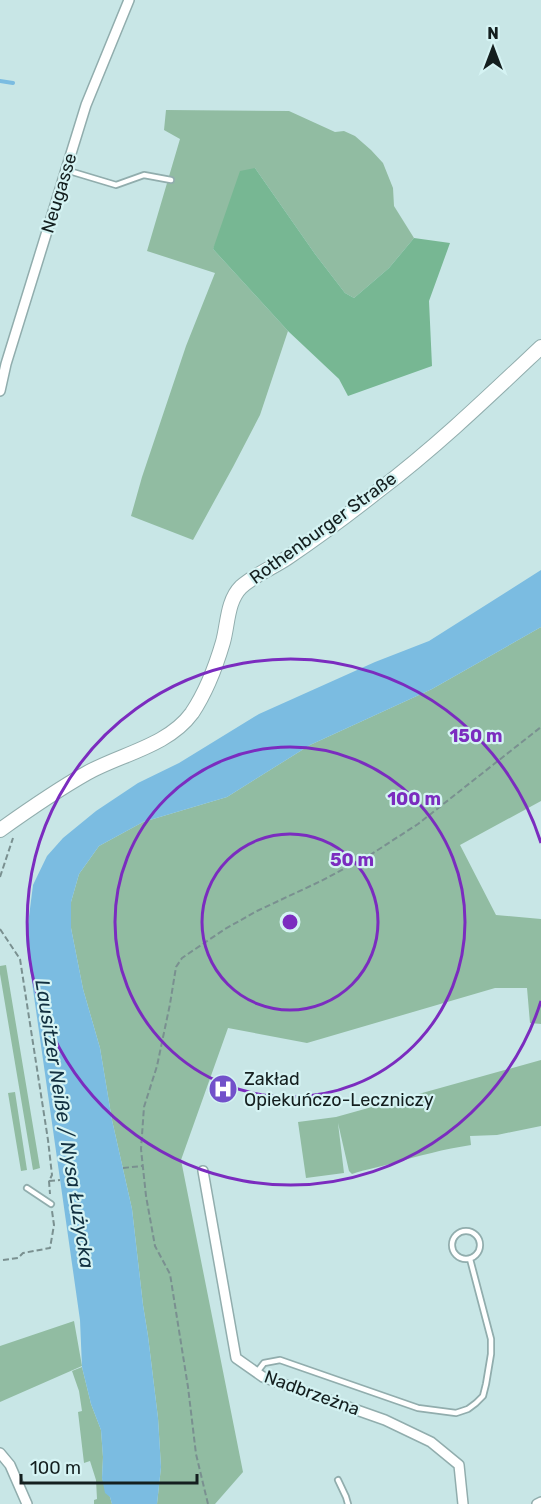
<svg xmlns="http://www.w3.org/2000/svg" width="541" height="1504" viewBox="0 0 541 1504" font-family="Rubik,sans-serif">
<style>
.green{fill:#91bca2}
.forest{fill:#77b793}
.water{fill:#7bbce1}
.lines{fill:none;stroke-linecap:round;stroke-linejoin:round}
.stream{stroke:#7bbce1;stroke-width:4}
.lane-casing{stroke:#91adad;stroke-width:8}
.street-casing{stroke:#91adad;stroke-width:12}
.secondary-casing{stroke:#91adad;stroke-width:16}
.path{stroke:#7a9090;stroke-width:2;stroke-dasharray:6 3;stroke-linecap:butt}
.lane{stroke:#fff;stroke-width:4.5}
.street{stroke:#fff;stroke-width:9}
.secondary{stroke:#fff;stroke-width:14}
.ring{fill:none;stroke:#7b2cbf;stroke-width:3}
.labels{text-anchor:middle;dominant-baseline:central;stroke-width:4.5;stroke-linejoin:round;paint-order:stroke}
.street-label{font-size:18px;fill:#141f1f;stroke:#d5f3f3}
.poi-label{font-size:18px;fill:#141f1f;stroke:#d5f3f3;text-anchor:start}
.water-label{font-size:20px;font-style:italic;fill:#123040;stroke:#d5f3f3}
.centre{fill:#7b2cbf;stroke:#d5f3f3;stroke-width:3}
.ring-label{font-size:18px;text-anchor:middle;font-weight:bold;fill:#7b2cbf;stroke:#d5f3f3;stroke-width:4.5;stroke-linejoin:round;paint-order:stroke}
</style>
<rect width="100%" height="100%" fill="#c8e6e6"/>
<path class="green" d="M166,110L289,111L335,132L344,131L355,136L371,150L383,163L393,188L394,206L414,238L389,268L354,298L345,293L315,254L255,168L213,249L288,331L260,415L233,467L193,540L131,516L142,477L186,346L215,273L147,251L180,139L164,130Z
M541,627V801L460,845L496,915L541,919V1024L530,1023L527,988H495L307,1043L228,1028L181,1160L243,1472L215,1504H157L161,1467L158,1418L148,1336L143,1305L132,1209L112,1120L100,1048L83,989L71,928V902L79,874L99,846L143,822L227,797L310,745L432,689Z
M6,965L40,1168L33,1170L0,974V966Z
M541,1060V1126L497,1135L470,1136L471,1145C444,1149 419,1156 393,1163C380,1167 366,1169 352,1174L349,1171L338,1123L344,1173L306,1178L298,1122L336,1117Z
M15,1092L27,1170L21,1171L8,1093Z
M74,1321L82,1366L0,1402V1346Z
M82,1367L91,1404L101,1430L103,1457L102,1478L110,1497L112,1504H94V1500L97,1499L96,1480L90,1461L84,1463L78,1412L82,1411L79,1391L72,1371Z"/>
<path class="forest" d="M255,168L315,254L345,293L354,298L389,268L414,238L450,243L429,301L432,366L348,396L339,379L288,331L213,249L240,171Z"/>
<path class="water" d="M541,570V627L432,689L310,745L227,797L143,822L99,846L79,874L71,902V928L83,989L100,1048L112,1120L132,1209L143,1305L148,1336L158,1418L161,1467L157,1504H112L110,1497L105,1493L102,1478L103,1457L101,1430L91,1404L82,1367L80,1320L26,940L33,885L47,856L63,838L96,811L138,783L179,763L259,714L375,662L429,641Z"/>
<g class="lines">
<path class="stream" d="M0,81L13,83"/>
<g class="lane-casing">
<path id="lane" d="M66,170L116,185L144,175L171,180
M27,1188L51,1204
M452 1245a14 14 0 1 1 28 0a14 14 0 1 1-28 0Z
M257,1372L264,1363L280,1360L418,1408L456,1413L468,1409L476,1403L483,1396L486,1384L491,1354V1339L470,1259
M338,1480L346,1497L348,1504"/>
</g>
<g class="street-casing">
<path id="street" d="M0,391L6,364L86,105L129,0
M203,1171L236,1358L263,1377L385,1420L431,1442L459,1465L463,1504
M0,1453L10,1465L27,1504
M537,1504L541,1502"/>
</g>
<g class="secondary-casing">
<path id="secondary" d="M0,830C28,810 57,790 87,773C121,754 168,746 192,713C206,692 216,666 223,642C228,624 227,601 241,587C254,575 272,568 287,558C318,537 349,514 378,491C436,447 488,397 541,347"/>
</g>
<path class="path" d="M0,877L13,838
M0,929L20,959L48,1140L52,1175L49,1181L50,1194
M123,1168L142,1166
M49,1181L60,1180
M3,1260L18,1258L23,1253L50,1248L54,1225L52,1211
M208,1504L196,1454L188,1387L170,1274L155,1246L146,1196L141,1149L144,1107L157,1066L170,1004L176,967L182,958L225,929L257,911L321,881L370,855L418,824L541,727"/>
<use href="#lane" class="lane"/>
<use href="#street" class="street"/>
<use href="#secondary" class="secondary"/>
</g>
<g class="ring">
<circle cx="290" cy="922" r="88"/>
<circle cx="290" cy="922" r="175"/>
<path d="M541 1001A263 263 0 1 1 541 843"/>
</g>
<defs>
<g id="hospital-disc" transform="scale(1.5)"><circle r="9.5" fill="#7251ca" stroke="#d5f3f3"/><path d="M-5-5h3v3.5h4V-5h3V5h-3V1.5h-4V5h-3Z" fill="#fff"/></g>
</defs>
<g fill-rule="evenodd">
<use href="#hospital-disc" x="223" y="1089"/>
</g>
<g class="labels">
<g class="street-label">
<text transform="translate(59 193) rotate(-73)">Neugasse</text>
<text transform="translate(323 528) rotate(-36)">Rothenburger Straße</text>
<text transform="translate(312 1393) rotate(20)">Nadbrzeżna</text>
</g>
<g class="poi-label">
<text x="244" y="1079">Zakład<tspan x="244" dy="21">Opiekuńczo-Leczniczy</tspan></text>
</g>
<g class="water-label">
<text transform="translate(65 1124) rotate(81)">Lausitzer Neiße / Nysa Łużycka</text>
</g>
</g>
<circle cx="290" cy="922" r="9" class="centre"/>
<g class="ring-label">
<text x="476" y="742">150 m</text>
<text x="414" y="805">100 m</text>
<text x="352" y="866">50 m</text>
</g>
<g transform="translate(493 48)" stroke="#d5f3f3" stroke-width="4.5" paint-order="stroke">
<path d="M0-4.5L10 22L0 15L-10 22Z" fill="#141f1f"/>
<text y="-9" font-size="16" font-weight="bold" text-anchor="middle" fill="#141f1f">N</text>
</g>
<path d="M21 1474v9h176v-9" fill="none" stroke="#141f1f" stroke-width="3"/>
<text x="30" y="1474" font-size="18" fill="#141f1f" stroke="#d5f3f3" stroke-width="4.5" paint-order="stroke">100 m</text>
</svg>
